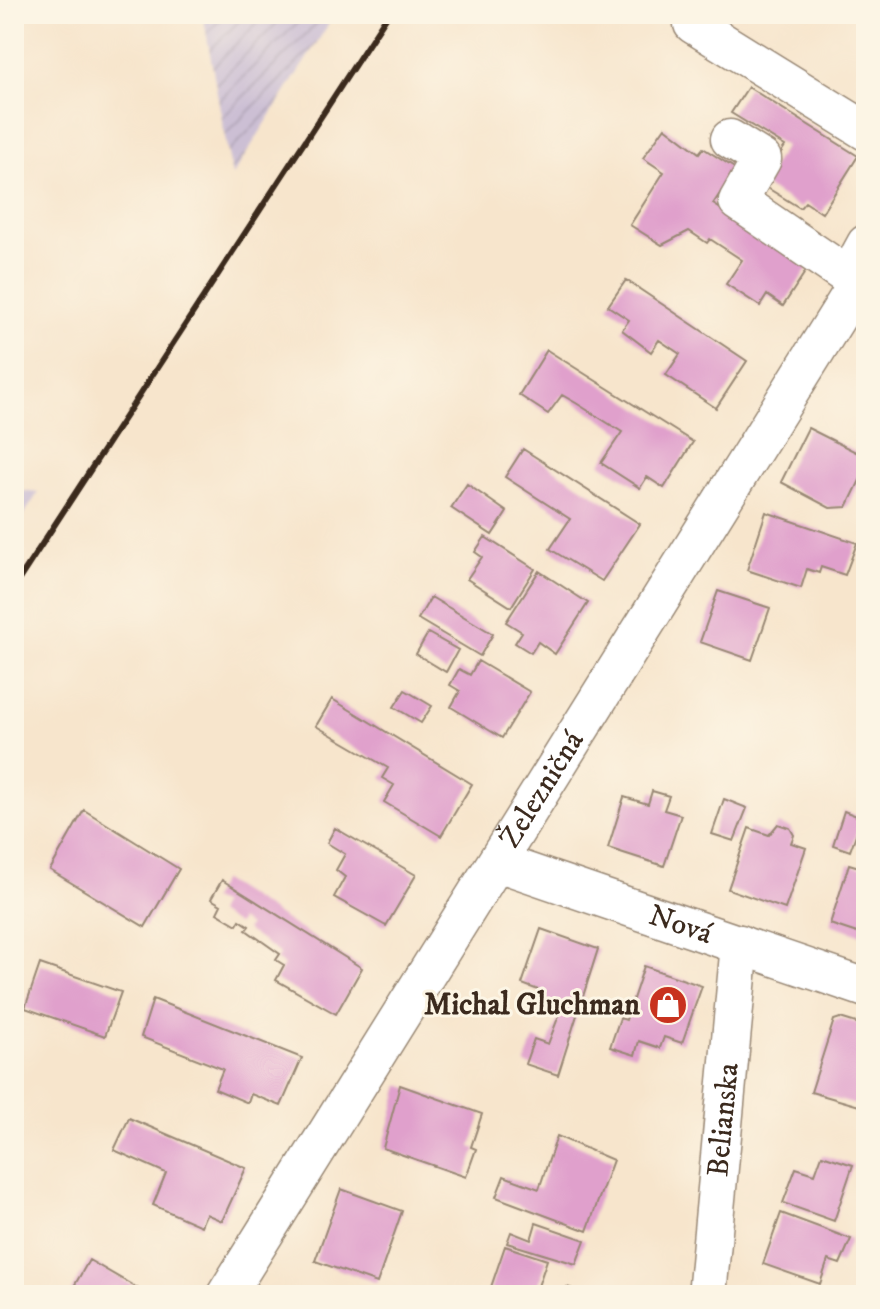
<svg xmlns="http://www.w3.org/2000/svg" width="880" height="1309" viewBox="0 0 880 1309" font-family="'IM FELL DW Pica',serif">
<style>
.industrial{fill:url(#industrial-furrows)}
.railway{fill:#ccbfd4}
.building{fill:#e0a0cc}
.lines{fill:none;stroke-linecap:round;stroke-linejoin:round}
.minor-casing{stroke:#998875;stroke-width:41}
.minor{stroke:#fff;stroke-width:38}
.rail{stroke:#3b2a1e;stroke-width:6}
.labels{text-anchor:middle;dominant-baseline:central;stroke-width:6;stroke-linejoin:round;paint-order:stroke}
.street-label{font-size:30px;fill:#3b2a1e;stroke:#fcf5e5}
.poi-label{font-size:30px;font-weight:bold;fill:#3b2a1e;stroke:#fcf5e5;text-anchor:end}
</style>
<defs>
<pattern id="industrial-furrows" width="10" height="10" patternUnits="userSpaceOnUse" patternTransform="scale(2)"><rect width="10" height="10" fill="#ccbfd4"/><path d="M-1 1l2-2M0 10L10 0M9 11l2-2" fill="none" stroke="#b0a4b6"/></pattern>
</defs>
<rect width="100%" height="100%" fill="#fcf5e5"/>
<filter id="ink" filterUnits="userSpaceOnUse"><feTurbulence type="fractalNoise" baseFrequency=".0125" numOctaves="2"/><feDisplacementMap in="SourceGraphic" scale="16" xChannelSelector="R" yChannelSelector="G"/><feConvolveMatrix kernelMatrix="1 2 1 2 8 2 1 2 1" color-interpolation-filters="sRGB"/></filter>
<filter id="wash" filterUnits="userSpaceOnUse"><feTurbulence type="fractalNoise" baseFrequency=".006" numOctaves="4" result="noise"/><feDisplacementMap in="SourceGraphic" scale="32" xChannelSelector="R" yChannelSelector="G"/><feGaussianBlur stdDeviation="1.8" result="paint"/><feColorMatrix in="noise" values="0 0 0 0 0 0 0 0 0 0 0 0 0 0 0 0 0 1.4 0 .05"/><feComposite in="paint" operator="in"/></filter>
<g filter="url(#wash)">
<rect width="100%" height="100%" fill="#f7e5cc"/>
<path class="industrial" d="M203,14H335L232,176Z"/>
<path class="railway" d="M14,490L38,493L14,530Z"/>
<g id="blocks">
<path class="building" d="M748,87L858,156L822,213L805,202L800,208L761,184L785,146L731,113Z
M665,127L699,153L703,148L736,169L713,204L809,266L783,306L767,295L760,306L726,284L742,260L710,239L707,243L689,231L662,245L630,225L664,172L643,158Z
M626,280L747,361L716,408L666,375L680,354L659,340L651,352L622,330L629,320L608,306Z
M547,350L693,442L664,488L647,477L640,488L601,463L622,432L576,403L562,395L548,414L519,395Z
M808,428L866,457V468L847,507L830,508L781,482Z
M523,449L640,524L602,581L550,549L570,519L505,477Z
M467,484L507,512L492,535L451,508Z
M766,512L857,543L845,575L821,567L819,573L807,569L801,588L747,570Z
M485,537L535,569L511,607L467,579L482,557L475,552Z
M539,571L588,603L555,654L538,642L531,653L515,643L522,632L506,622Z
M718,591L770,608L752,660L700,642Z
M431,597L493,634L480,656L418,619Z
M428,633L458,650L446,672L416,654Z
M478,661L530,692L502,738L451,707L460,691L450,685L459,669L470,675Z
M405,690L432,706L421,723L394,707Z
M332,699L472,784L441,836L384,802L394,785L382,778L388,768L316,726Z
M652,791L669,796L664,810L681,815L664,866L608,848L624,797L648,804Z
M724,799L747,808L734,841L712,834Z
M84,810L179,869L145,927L50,870Z
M844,811L862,818L850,851L833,845Z
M778,824L790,828L794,835L791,843L806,848L785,909L728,889L749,828L769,835Z
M335,828L416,875L386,926L334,897L345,877L336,870L345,854L327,843Z
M849,864L866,869V936L830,924Z
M222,880L362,968L336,1014L276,980L284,965L276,960L280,954L246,930L249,926L240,920L237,925L217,913L221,905L211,899Z
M541,929L598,949L558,1075L525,1064L534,1039L548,1044L561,1010H541L538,1003L541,991L522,984Z
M40,964L121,992L105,1036L25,1008Z
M644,966L702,986L682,1043L664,1037L660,1048L639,1041L635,1055L610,1047L620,1018L626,1020Z
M153,999L302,1058L281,1106L251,1094L248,1103L215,1089L223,1069L141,1037Z
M840,1018L866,1026V1108L811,1092L834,1020Z
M400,1085L482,1114L471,1147L476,1149L466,1177L383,1148Z
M129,1118L246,1168L222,1221L206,1214L201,1226L153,1205L166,1173L114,1150Z
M557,1136L613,1160L587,1231L496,1197L504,1176L539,1189Z
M822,1155L853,1165L834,1221L783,1203L796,1168L815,1174Z
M341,1189L402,1211L377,1283L315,1261Z
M781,1213L851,1239L840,1264L828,1260L820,1284L763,1264Z
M536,1223L585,1240L576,1264L507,1243L511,1232L531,1240Z
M505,1246L547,1260L535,1295H503L490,1290Z
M89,1260L149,1295H69Z
M567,1287L589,1295H564Z"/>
</g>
</g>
<g filter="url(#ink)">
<use href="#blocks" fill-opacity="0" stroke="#998875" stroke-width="2"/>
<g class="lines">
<g class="minor-casing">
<g id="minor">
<path d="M693,24L866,131"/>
<path d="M730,139L762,159L738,201L858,283"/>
<path d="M858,283L860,255L866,244"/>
<path id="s1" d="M497,862L866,988"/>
<path id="s2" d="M226,1295L858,283"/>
<path id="s3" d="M707,1295L740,944"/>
</g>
</g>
<use href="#minor" class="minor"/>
<path class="rail" d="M14,587L388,14"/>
</g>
</g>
<defs>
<g id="shop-disc" transform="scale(2)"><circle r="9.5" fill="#c8321e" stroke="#fcf5e5"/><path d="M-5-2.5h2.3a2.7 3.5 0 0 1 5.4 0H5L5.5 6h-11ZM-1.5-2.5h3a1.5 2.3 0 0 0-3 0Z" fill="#fff"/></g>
</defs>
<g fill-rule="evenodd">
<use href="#shop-disc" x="668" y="1005"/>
</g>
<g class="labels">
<g class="street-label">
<text stroke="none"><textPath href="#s2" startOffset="596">Železničná</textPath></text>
<text stroke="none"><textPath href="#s1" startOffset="194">Nová</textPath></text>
<text stroke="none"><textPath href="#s3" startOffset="176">Belianska</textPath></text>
</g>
<g class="poi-label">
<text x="640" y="1005">Michal Gluchman</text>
</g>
</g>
<rect width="880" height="1309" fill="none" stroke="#fcf5e5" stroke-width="48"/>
</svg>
